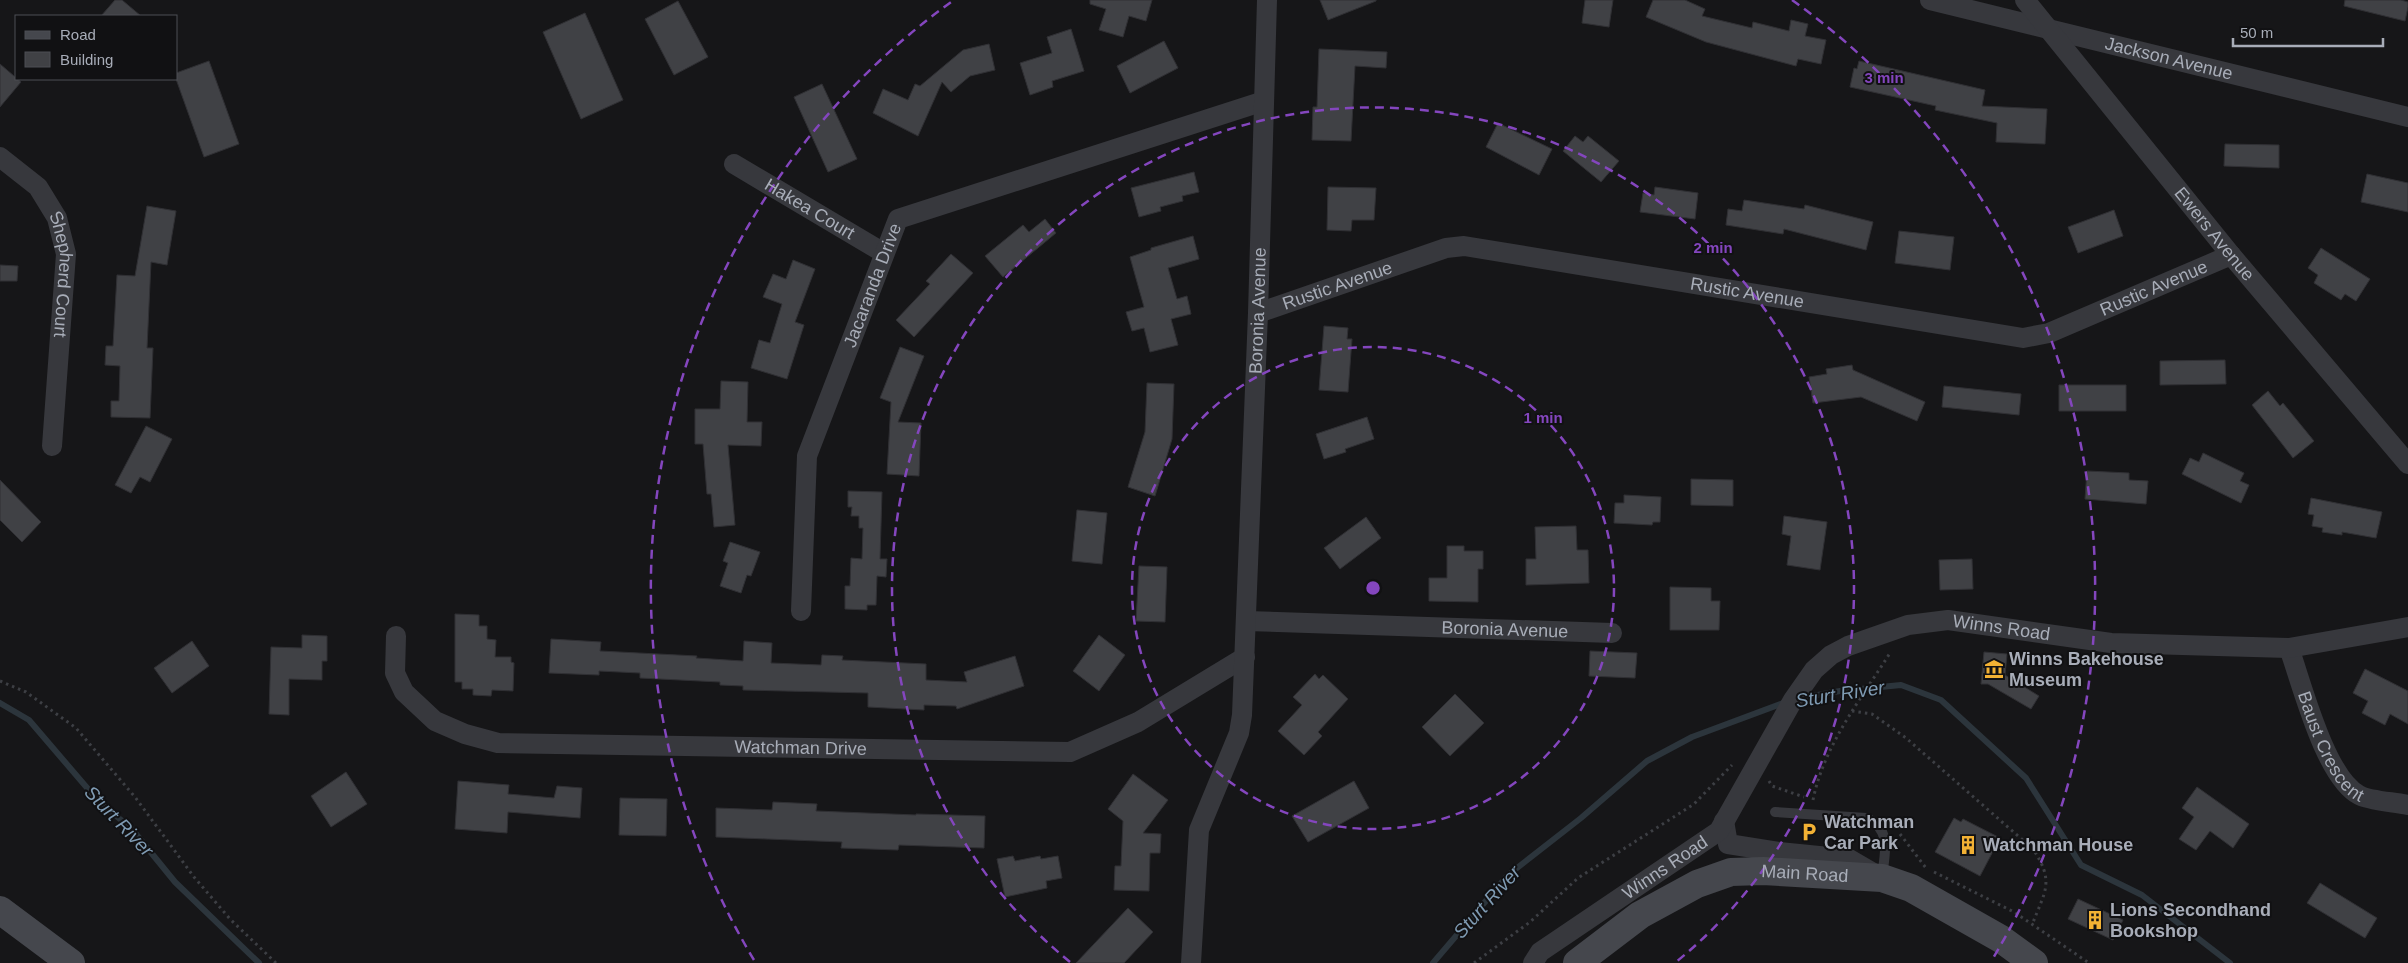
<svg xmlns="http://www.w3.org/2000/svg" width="2408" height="963" viewBox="0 0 2408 963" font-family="Helvetica,sans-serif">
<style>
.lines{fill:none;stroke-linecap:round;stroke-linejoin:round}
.stream{stroke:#2c353c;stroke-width:6}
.building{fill:#404145;stroke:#303034}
.path{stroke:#3d3f44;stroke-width:3;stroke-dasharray:2.5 4;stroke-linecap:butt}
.service{stroke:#37383d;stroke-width:10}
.minor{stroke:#37383d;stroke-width:20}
.secondary{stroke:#45474d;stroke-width:28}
.ring{fill:none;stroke:#8446be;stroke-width:2.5;stroke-dasharray:9 6}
.labels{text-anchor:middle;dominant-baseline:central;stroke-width:4;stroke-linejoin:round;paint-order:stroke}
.street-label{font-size:18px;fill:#a8adb8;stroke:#111113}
.poi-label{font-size:18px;font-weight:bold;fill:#a8adb8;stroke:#111113;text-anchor:start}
.water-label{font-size:19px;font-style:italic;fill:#7f9bb3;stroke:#111113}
.centre{fill:#8446be;stroke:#111113;stroke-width:2.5}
.ring-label{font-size:15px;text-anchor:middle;font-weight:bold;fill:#8446be;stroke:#111113;stroke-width:4;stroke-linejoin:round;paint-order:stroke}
</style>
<rect width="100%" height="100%" fill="#161618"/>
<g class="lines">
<path class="stream" d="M1801,698L1840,691L1901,685L1941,700L2026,778L2081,865L2142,895L2230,963
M0,703L29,720L100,803L131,828L175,882L259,963
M1433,963L1508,875L1581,818L1647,761L1692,737L1786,702"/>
</g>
<path class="building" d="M115,0H122L141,16H101Z
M1090,0H1152L1146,21L1129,16L1123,37L1099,30L1106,9L1090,4Z
M1320,0H1376V1L1328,20Z
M1585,0H1613L1609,27L1582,23Z
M1653,0H1685L1705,9L1702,16L1752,28L1753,22L1789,31L1791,20L1808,24L1805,36L1826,40L1821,64L1798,59L1796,66L1706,42L1646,17Z
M2345,0H2401L2408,2V7L2405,21L2344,6Z
M678,1L708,57L674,75L645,19Z
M585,13L623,100L581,119L543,32Z
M1071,29L1084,71L1052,81L1053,87L1030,95L1020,63L1052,53L1047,37Z
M1164,41L1178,68L1130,93L1117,66Z
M989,44L995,70L970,76L951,92L942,82L918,136L873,113L883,89L908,100L915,84L920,86L963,50Z
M1319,49L1387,52L1386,68L1355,66L1351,141L1312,140L1313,107H1317Z
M209,61L239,144L204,157L176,79V73Z
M1859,61L1985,90L1982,106L2047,109L2045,144L1996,142L1997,123L1935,110L1936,106L1850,87L1854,68L1857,69Z
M0,64L21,82L0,107Z
M822,84L857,159L828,172L794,97Z
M1498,123L1552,149L1539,175L1486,147Z
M1575,136L1583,142L1588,136L1619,161L1601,182L1563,151Z
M2225,144L2279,145V168L2224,166Z
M1194,172L1199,192L1182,196L1183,201L1160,207L1161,211L1139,217L1131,188Z
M2367,174L2408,183V212L2361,202Z
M1328,187L1376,188L1374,220H1352L1351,231L1327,230Z
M1655,187L1698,193L1695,219L1640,212L1643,193L1654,195Z
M1744,200L1804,209L1805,205L1873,222L1866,250L1784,229L1783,234L1726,225L1728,209L1742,211Z
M147,206L176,211L167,265L151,262L147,348H153L150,418L111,417V401H119L120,366L105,365L106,346H113L117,275L135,276Z
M2114,210L2123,236L2078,253L2068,227Z
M1045,219L1056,233L1003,277L985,256L1023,225L1029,232Z
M1899,231L1954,237L1950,270L1895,263Z
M1193,236L1199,259L1168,268L1177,299L1187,296L1191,314L1171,319L1178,345L1150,352L1144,328L1132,331L1126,312L1144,307L1130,257L1151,250V248Z
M2321,248L2370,279L2356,301L2345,294L2341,300L2314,283L2318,275L2308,268Z
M951,254L973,273L914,337L896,320L930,284L926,281Z
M793,260L815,269L795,322L804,325L787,379L751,368L759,340L770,343L782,304L763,297L773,274L786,279Z
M0,265L18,266L17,281H0Z
M1324,326L1348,328L1347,339H1352L1348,392L1319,390Z
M900,347L924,356L898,422L921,423L919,476L887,474L891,402L880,398Z
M2225,360L2226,384L2160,385V361Z
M1852,365L1853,370L1925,402L1917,421L1861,397L1813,403L1809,377L1827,374L1826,369Z
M721,381L748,382L747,422H762L761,446L728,445L735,525L714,527L711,494H707L703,444H695V409H720Z
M1147,383L1174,384L1172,439L1155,496L1128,487L1145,432Z
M2059,385H2126V411H2059Z
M1944,386L2021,394L2019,415L1942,407Z
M2268,391L2280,406L2283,403L2314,441L2293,458L2252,405Z
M1367,417L1374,439L1345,449L1346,452L1324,459L1316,434Z
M146,426L172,439L150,482L140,477L131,493L115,485Z
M2203,453L2244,473L2240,481L2249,485L2241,503L2182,474L2190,458L2199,462Z
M2087,471L2129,473V480L2148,481L2146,504L2085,499Z
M1691,479L1733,480V506L1691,505Z
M0,480L41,522L22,542L0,520Z
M848,491L882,492L880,559H887L886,577L877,576L876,605H867V610L845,609V586H850L851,558L862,559L863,528H859V516H851L852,507H848Z
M1624,495L1661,497L1660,522H1653L1652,525L1614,523L1615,503H1624Z
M2311,498L2382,512L2376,538L2342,532V535L2322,532L2323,528L2312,526L2314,515L2308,514Z
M1077,510L1107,513L1102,564L1072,561Z
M1784,516L1827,522L1820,570L1787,565L1791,536L1782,534Z
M1366,517L1381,538L1340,569L1324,548Z
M1576,526L1577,550H1588L1589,583L1526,585V559H1536L1535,527Z
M730,542L760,552L751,576L747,575L741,593L720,586L728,563L723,561Z
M1447,546H1464V551H1483V569H1478V602L1429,601V578H1447Z
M1972,559L1973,589L1940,590L1939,560Z
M1139,566L1167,567L1165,622L1136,621Z
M1670,587L1711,588V601H1720L1719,630H1670Z
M455,614L479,615V626H487V639L496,640L495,657H511V662L514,663L513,691L492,690L491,696L473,695V689H462V682H455Z
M302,635L327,636V661H322V680L289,679V715L269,714L271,647L302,648Z
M1099,635L1125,655L1099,691L1073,671Z
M551,639L601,642L600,651L697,656L696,658L743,661L744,641L772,643L771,663L821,665L822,655L843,656L842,660L926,664V680L967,682L964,672L1015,656L1024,686L957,709L956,706L924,705V710L868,707V693L743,690V686L720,685V682L640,678V673L599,671V675L549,673Z
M192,641L209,666L172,693L154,668Z
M1590,651L1637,653L1635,678L1589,676Z
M1984,652L2007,654L2005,675L2039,696L2031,709L1988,684H1981Z
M2365,669L2408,691V724L2390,714L2385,725L2362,713L2368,701L2353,693Z
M1315,674L1319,679L1323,675L1348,699L1318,732L1322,736L1304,755L1278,731L1302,705L1293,697Z
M1455,694L1484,723L1450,756L1422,727Z
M346,772L367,804L331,827L311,796Z
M1133,774L1168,800L1143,833L1161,834L1160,853H1150L1149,891L1114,890L1115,866H1121L1123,821L1108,809Z
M458,781L509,785L508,794L554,798L557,786L582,788L580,818L508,812L507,833L455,829Z
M1354,781L1369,808L1308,842L1292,816Z
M2197,787L2249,824L2233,848L2210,831L2196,850L2179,839L2194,817L2182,808Z
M620,798L667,799L666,836L619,835Z
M773,802L817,804L816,811L916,815V814L985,816L984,848L899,845L898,850L841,848L842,842L716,837V808L772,810Z
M1954,818L1961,822L1963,819L2000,838L1980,876L1935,852Z
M1013,856L1015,861L1040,856L1041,859L1058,856L1062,878L1046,881L1047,888L1005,897L997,859Z
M2320,883L2377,918L2365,938L2307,903Z
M2078,899L2123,920L2113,940L2068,919Z
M1128,908L1153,932L1124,963H1076Z"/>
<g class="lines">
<path class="path" d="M0,681L26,692L76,728L135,797L194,877L230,919L276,963
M1852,711L1872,714L1906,738L2033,849C2055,882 2045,891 2032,925
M1769,781L1772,786L1804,797
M1813,800C1824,745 1861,699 1890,653
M1900,834L1926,868
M1934,872L2014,912L2089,963
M1474,963L1530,922L1578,878L1694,804L1732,765"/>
<path class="service" d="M1775,812L1866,818C1892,828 1885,854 1882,876"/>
<g class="minor">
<path id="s1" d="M1930,0L2408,117"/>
<path id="s2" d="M2025,0L2231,255L2408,464"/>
<path id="s3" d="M0,157L38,187L57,218L66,254L52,446"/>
<path id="s4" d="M734,164L884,253"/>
<path id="s5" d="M1258,313L1446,248L1464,246L2023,338L2049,333L2231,255"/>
<path id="s6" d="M801,611L807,456L898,219L1264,101"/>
<path id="s7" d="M1246,621L1612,633"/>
<path id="s8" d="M396,636L395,673L404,692L435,721L465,734L498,743L1070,752L1138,722L1245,657"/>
<path id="s9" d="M2289,648C2302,684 2325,777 2359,795C2369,801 2396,802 2408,805"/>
<path d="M1724,821L1728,844L1779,852L1849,859L1880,877"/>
<path id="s10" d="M1191,963L1199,830L1239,733L1242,715L1258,313L1267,0"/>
<path id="s11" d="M1533,963L1540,952L1719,831L1793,700L1814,670L1831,655L1848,646L1908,625L1948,620L2111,643L2289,648L2408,627"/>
</g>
<g class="secondary">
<path d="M0,910L71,963"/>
<path id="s12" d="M1577,963L1640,915L1697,884L1731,872L1763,871L1882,878L1911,888L2001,939L2034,963"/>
</g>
</g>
<g class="ring">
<circle cx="1373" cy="588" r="241"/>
<path d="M1070 962A481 481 0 1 1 1676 962"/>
<path d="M754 960A722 722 0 0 1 954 0M1792 0A722 722 0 0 1 1992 960"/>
</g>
<defs>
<g id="museum-bare" transform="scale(1.5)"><path d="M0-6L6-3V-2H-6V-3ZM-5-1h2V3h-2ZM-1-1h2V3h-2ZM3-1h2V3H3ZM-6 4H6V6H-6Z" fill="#f2b134" stroke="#111113" stroke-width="2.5" paint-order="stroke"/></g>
<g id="parking-bare" transform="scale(1.5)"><path d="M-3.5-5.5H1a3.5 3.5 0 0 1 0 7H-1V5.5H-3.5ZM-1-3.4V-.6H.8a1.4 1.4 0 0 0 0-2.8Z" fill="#f2b134" stroke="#111113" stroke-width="2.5" paint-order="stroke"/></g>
<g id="building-bare" transform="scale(1.5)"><path d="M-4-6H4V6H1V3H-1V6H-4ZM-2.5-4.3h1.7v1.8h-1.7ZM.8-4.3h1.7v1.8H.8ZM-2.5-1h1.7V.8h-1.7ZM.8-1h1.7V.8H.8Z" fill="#f2b134" stroke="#111113" stroke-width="2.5" paint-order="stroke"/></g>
</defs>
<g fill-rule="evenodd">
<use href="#museum-bare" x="1994" y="669"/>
<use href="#parking-bare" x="1809" y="832"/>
<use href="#building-bare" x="1968" y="845"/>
<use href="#building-bare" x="2095" y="920"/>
</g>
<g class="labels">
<g class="street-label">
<text stroke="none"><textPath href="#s1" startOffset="246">Jackson Avenue</textPath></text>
<text stroke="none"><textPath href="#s4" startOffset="88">Hakea Court</textPath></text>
<text stroke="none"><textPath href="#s2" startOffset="301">Ewers Avenue</textPath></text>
<text stroke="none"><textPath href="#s3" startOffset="142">Shepherd Court</textPath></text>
<text stroke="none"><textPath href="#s5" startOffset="84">Rustic Avenue</textPath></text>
<text stroke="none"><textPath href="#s6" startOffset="338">Jacaranda Drive</textPath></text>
<text stroke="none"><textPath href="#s5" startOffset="924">Rustic Avenue</textPath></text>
<text stroke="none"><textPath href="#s5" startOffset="504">Rustic Avenue</textPath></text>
<text stroke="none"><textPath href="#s10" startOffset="661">Boronia Avenue</textPath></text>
<text stroke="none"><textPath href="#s11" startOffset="616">Winns Road</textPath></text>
<text stroke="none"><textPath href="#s7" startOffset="259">Boronia Avenue</textPath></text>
<text stroke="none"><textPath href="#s9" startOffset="108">Baust Crescent</textPath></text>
<text stroke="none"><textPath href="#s8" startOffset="470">Watchman Drive</textPath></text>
<text stroke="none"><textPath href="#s11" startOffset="164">Winns Road</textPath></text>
<text stroke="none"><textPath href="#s12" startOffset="254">Main Road</textPath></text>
</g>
<g class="poi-label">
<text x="2009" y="659">Winns Bakehouse<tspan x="2009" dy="21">Museum</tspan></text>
<text x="1824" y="822">Watchman<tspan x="1824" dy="21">Car Park</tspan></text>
<text x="1983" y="845">Watchman House</text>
<text x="2110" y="910">Lions Secondhand<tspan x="2110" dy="21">Bookshop</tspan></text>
</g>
<g class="water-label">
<text transform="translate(1840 694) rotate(-9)">Sturt River</text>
<text transform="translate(119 821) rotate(46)">Sturt River</text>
<text transform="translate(1487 902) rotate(-48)">Sturt River</text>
</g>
</g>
<circle cx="1373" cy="588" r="8" class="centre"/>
<g class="ring-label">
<text x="1884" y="83">3 min</text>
<text x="1713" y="253">2 min</text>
<text x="1543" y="423">1 min</text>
</g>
<rect x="15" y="15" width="162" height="65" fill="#111113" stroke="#4d4f55"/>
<rect x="25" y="31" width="25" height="8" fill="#45474d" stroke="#4d4f55"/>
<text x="60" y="40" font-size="15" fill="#a8adb8">Road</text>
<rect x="25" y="52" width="25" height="15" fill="#404145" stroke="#4d4f55"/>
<text x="60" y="65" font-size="15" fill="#a8adb8">Building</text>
<path d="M2233 38v8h150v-8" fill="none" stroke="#a8adb8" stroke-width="2.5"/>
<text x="2240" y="38" font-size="15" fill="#a8adb8" stroke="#111113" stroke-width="4" paint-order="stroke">50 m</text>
</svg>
